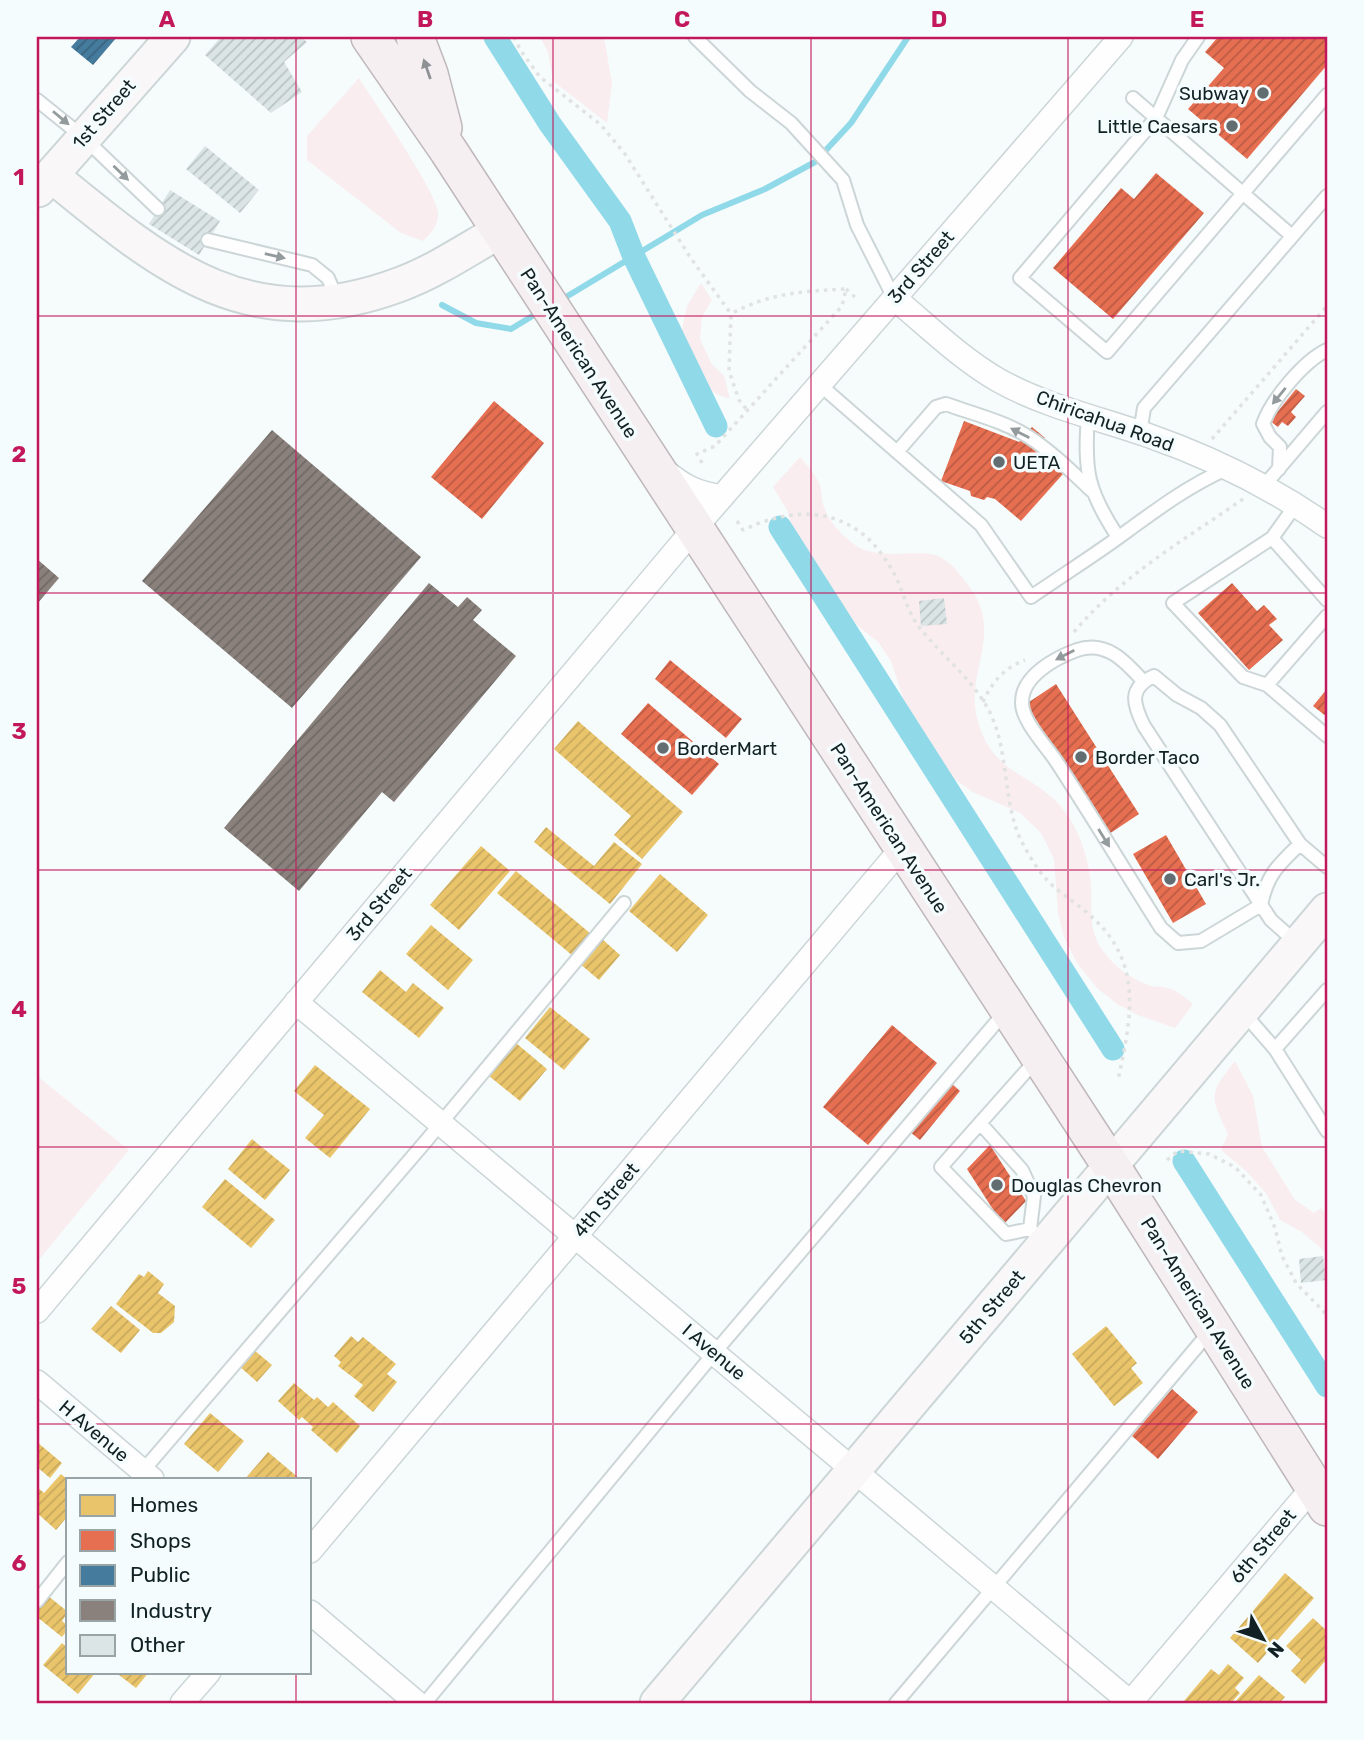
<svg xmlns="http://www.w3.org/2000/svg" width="1364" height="1740" viewBox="0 0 1364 1740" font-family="Rubik,sans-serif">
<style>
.green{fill:#f9edef}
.homes{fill:url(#homes-hatch)}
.shops{fill:url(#shops-hatch)}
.public{fill:url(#public-hatch)}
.industry{fill:url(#industry-hatch)}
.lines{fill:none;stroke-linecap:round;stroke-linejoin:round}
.stream{stroke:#8fd9e8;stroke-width:6}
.canal{stroke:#8fd9e8;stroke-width:23}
.building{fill:url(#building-hatch)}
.lane-casing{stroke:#ccd6d7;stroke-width:16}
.street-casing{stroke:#ccd6d7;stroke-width:26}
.secondary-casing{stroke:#ccd6d7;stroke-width:37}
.primary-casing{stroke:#bfb7ba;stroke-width:40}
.path{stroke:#e1e2e2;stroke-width:3.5;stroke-dasharray:3.5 5;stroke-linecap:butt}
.lane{stroke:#fefeff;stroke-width:12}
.street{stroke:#fefeff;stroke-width:23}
.secondary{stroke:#f9f7f8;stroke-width:33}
.primary{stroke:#f5eff1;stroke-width:37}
.oneway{fill:#8e9295}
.oneway2{fill:#939b9c}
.grid{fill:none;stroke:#c2185b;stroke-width:2;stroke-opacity:0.55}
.poi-dot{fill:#616d70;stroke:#f4fcfe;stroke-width:2.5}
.labels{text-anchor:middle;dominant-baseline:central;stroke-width:7;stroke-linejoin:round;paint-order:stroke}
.poi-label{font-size:19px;fill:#112124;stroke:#f4fcfe;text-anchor:start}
.street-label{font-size:19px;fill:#112124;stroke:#f4fcfe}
.neatline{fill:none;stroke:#c2185b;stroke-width:2.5}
.grid-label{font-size:23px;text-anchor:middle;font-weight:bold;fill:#c2185b}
</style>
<defs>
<pattern id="homes-hatch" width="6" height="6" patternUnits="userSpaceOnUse" patternTransform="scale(1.75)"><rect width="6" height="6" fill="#e9c46a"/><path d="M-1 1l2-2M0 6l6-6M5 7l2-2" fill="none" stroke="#c7a85c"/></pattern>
<pattern id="shops-hatch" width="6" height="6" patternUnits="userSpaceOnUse" patternTransform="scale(1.75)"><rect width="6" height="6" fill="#e76f51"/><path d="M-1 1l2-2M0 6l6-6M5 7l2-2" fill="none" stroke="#ba5b43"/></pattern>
<pattern id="public-hatch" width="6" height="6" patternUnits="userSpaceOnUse" patternTransform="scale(1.75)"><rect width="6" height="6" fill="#457b9d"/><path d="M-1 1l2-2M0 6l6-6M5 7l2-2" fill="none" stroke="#386480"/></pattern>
<pattern id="industry-hatch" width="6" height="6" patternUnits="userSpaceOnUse" patternTransform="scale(1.75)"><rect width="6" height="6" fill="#8a817c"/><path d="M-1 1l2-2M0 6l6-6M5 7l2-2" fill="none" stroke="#6f6965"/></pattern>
<pattern id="building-hatch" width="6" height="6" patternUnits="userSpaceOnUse" patternTransform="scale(1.75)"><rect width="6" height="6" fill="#dbe5e6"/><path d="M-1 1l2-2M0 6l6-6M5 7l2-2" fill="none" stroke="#bbc4c5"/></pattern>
</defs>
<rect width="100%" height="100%" fill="#f6fbfc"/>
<path class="green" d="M540,37H604L612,83L607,123L553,81L548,52Z
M359,78C372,99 440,196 438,214C438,226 431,233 423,241L401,233L307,160V136Z
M701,283L712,300L702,317L700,339L711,363L724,376L730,399L716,394L694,373L680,339L687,306Z
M800,457C807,465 814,473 819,483C822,489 821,497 823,504C828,521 840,534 855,545C882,563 922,546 942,558C954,565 963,578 971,589C1003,636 965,672 977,718C992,779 1039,772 1068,816C1082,837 1089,862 1091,886C1092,910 1088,932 1104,952C1114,967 1133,980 1151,986C1156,987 1161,986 1167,988C1177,990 1185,997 1193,1004L1175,1028L1138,1015L1117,1004L1097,988L1077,963L1064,937L1058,913L1054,859L1041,833L1020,813L973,792L950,776L934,758L918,735L907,710L891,661L878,642L858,626L822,585L797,543L787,510L773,487Z
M1235,1061L1253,1096L1262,1147L1295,1200L1314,1213L1321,1208L1327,1216V1256L1323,1250L1302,1232L1280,1220L1266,1193L1246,1171L1221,1150L1228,1134C1210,1096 1208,1095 1235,1061Z
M37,1076L129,1150L37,1262Z"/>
<path class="homes" d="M578,721L683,812L642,859L614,835L631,816L554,749Z
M546,827L594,866L614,842L642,864L610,904L534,842Z
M481,846L510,871L459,930L430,905Z
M516,871L591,934L573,956L497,893Z
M660,874L708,915L677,952L629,911Z
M431,925L473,960L448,990L406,954Z
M601,938L620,955L599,980L579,963Z
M380,970L406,992L413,983L444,1008L419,1038L362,992Z
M550,1007L590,1039L564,1070L525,1038Z
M516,1043L547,1069L520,1101L489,1076Z
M315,1065L370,1109L330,1158L305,1138L324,1115L294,1091Z
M252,1139L290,1170L265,1200L228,1169Z
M225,1179L275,1220L251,1248L202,1207Z
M148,1271L164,1284L158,1293L175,1306L174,1322L161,1333H153L116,1304L139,1274L144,1277Z
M111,1306L140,1330L121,1353L91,1329Z
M1106,1326L1137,1363L1131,1368L1143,1383L1114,1406L1072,1354Z
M351,1336L358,1342L363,1337L396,1364L387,1374L397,1382L373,1412L354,1396L363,1385L338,1366L341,1362L334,1356Z
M254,1350L272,1365L257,1382L239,1366Z
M294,1383L314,1400L317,1397L328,1407L333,1402L360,1426L337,1453L311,1430L313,1427L302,1417L299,1420L278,1401Z
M210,1413L244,1441L218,1472L184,1444Z
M37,1442L62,1463L50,1478L37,1467Z
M268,1452L300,1479H245Z
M61,1474L68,1480V1516L56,1530L37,1513V1487L44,1493Z
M1285,1573L1314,1598L1258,1663L1230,1638Z
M47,1595L68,1612L62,1621L68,1626V1629L62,1637L37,1617V1608Z
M1313,1618L1327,1631V1659L1305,1684L1291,1671L1301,1660L1286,1646Z
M62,1643L68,1648V1672H96L78,1694L43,1665Z
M1228,1664L1244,1678L1235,1688L1240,1693L1231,1703H1186L1184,1701L1211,1669L1219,1675Z
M115,1672H149L136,1688Z
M1259,1675L1285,1697L1279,1703H1234Z"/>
<path class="shops" d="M1218,37H1327V65L1247,159L1188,109L1224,68L1205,52Z
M1156,173L1204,213L1113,319L1053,268L1121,188L1134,199Z
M1296,389L1305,396L1291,412L1296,417L1288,426L1282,422L1278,427L1270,421Z
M494,401L544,443L482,519L431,477Z
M964,421L1019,442L1032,427L1045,438L1035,451L1063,474L1021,521L995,499L987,497L984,500L971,496L970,491L941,481Z
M1232,583L1257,611L1264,605L1277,619L1269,625L1283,640L1249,670L1198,613Z
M670,660L742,719L726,738L655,679Z
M1056,684L1139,814L1109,834L1026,704Z
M1327,689V717L1313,706Z
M648,703L719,764L692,795L621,734Z
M1166,835L1206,904L1173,923L1133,854Z
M892,1025L937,1063L868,1145L823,1107Z
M951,1083L960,1091L920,1140L910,1132Z
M990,1145L1026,1201L1003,1225L967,1169Z
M1172,1389L1198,1412L1158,1459L1132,1436Z"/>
<path class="public" d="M80,37H117L93,65L71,47Z"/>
<path class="industry" d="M272,430L421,557L292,708L142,581Z
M37,559L59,578L37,604Z
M429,583L458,607L467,597L482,610L473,620L516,656L394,802L382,792L299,891L224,828Z"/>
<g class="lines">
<path class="stream" d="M561,300L702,215L765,189L815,162L851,123L908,37
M442,305L476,323L511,329L539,312"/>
<path class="canal" d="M495,37L550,124L620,221L634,257L716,426
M780,527L1113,1049
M1184,1161L1327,1386"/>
</g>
<path class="building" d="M221,37H301L307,42L284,62L302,92L271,113L205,55Z
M205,146L259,190L240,213L186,169Z
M170,190L220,221L199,255L149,224Z
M944,598L947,624L921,626L919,601Z
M1323,1256L1326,1280L1301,1283L1299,1259Z"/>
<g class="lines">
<g class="lane-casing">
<path id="lane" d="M695,37L750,91L791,123L843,180L857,225L894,298
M1198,37L1182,60L1156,118L1020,278L1107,352L1327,95
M1133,98L1292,236
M37,100L83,137L158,209
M208,240L312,265L328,278L337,299
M819,384L981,525L1031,597C1064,574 1098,553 1130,529C1163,505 1189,486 1226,469
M1088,415C1084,471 1087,490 1118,537
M1140,433L1144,408L1327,196
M897,452L936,407L946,404C973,414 1004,421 1029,437C1052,452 1072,472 1092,491
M1279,469L1280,447L1270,437L1263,424C1272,399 1304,361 1327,350
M1263,487L1327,412
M1295,506L1272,538L1327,600
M1272,538L1173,603L1243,677L1267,685L1327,736
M1143,681C1125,661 1106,640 1077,650C1055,658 1022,676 1022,702C1021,720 1046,746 1056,761C1092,816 1126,873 1161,928L1178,943L1201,941L1261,905C1267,875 1278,865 1300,844
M1267,685L1327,616
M1298,944L1271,920L1144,726C1133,704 1128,688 1154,676L1177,695L1201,708L1220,725L1300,844L1327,867
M1242,1011L1275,1049L1327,1131
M1275,1049L1327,990
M1037,1059L941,1167L1006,1234L1030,1229L1045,1244
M980,1123L1022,1170L1034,1196L1030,1229
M141,1473L426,1141L624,903
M37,1601L68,1562
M425,1703L715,1352L1005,1012
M896,1703L1212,1329"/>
</g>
<g class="street-casing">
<path id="street" d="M894,298C928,326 960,358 998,380C1044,406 1098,418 1147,435C1210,457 1273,488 1327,526
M665,471C684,487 697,493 722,497
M296,1002L1131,1703
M37,1311L694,529L1121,37
M37,1382L152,1479
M310,1551L902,848
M310,1612L417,1703
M182,1703L209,1672
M1130,1703L1314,1486"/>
</g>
<g class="secondary-casing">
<path id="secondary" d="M51,175C163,267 250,341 401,284C436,271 468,249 500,231
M38,190L173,37
M657,1703L1327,910"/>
</g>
<g class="primary-casing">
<path id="primary" d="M370,37L448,150L1111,1166L1327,1507
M415,37L429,74L443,128"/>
</g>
<path class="path" d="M514,37L521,51L540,77L601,125L625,154L690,257L731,314L729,371L739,400L747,410
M846,289L856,298
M1212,439L1327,306
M702,463L697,454L715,446L842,306L846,289C805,291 768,293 731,314
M737,521L743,530C802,502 858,509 892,570C903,588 906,610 919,627C944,659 979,683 994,722C1008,758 1004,800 1019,836C1026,851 1036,868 1047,880C1062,896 1082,906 1096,921C1144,967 1130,1023 1118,1080
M1074,632C1120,577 1184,540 1243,499
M983,702C992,682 1004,668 1025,660
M1167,1160L1178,1151L1209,1154L1235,1167L1261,1195L1275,1228L1282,1256L1296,1283L1327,1315"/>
<use href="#lane" class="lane"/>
<use href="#street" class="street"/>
<use href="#secondary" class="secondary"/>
<use href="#primary" class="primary"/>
</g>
<defs><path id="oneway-solid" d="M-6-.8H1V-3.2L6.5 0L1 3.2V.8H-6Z" transform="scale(1.75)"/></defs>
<use class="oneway" href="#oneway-solid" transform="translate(427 69) rotate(-109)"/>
<g class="oneway2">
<use href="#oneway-solid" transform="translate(61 118) rotate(40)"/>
<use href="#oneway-solid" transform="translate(121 173) rotate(44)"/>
<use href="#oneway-solid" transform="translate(275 256) rotate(13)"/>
<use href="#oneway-solid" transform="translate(1279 396) rotate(129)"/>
<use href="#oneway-solid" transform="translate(1020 433) rotate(-153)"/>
<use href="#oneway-solid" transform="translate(1065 655) rotate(153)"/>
<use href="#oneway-solid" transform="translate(1104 838) rotate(58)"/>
</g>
<path class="grid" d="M296,37V1479M553,37V1703M811,37V1703M1068,37V1703M37,316H1327M37,593H1327M37,870H1327M37,1147H1327M37,1424H1327M296,1672V1703"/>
<g class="poi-dot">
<circle cx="1263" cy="93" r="7"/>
<circle cx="1232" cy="126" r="7"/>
<circle cx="999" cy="462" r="7"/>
<circle cx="663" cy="748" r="7"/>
<circle cx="1081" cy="757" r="7"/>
<circle cx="1170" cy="879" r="7"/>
<circle cx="997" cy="1185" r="7"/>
</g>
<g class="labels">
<g class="poi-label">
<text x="1249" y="93" text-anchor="end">Subway</text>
<text x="1218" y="126" text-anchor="end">Little Caesars</text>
<text x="1013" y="462">UETA</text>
<text x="677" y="748">BorderMart</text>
<text x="1095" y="757">Border Taco</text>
<text x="1184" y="879">Carl's Jr.</text>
<text x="1011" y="1185">Douglas Chevron</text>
</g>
<g class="street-label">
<text transform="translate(104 114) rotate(-49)">1st Street</text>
<text transform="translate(921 267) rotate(-49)">3rd Street</text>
<text transform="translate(579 353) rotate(57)">Pan-American Avenue</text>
<text transform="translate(1105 421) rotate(20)">Chiricahua Road</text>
<text transform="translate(889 828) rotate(57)">Pan-American Avenue</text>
<text transform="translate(379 904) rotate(-50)">3rd Street</text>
<text transform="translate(606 1200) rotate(-50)">4th Street</text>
<text transform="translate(1198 1303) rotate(58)">Pan-American Avenue</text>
<text transform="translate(992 1307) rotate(-50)">5th Street</text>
<text transform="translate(714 1352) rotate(40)">I Avenue</text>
<text transform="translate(94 1431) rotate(40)">H Avenue</text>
<text transform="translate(1263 1546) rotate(-50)">6th Street</text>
</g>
</g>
<rect width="1364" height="1740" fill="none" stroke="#f4fcfe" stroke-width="77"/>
<rect x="66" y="1478" width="245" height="196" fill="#f4fcfe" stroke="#99a4a7" stroke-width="2"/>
<rect x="80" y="1495" width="35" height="21" fill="#e9c46a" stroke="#99a4a7" stroke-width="2"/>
<text x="130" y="1512" font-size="21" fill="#112124">Homes</text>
<rect x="80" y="1530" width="35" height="21" fill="#e76f51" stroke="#99a4a7" stroke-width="2"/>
<text x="130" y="1548" font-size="21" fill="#112124">Shops</text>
<rect x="80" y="1565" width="35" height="21" fill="#457b9d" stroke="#99a4a7" stroke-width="2"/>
<text x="130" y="1582" font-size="21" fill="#112124">Public</text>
<rect x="80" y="1600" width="35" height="21" fill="#8a817c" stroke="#99a4a7" stroke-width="2"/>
<text x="130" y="1618" font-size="21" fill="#112124">Industry</text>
<rect x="80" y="1635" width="35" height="21" fill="#dbe5e6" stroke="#99a4a7" stroke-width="2"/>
<text x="130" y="1652" font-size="21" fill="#112124">Other</text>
<g transform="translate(1263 1639) rotate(130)" stroke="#f4fcfe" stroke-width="5" paint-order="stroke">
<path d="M0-5L12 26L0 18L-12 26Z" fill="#112124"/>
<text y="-10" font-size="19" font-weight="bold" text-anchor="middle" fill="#112124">N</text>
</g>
<rect x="38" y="38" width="1288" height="1664" class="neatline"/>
<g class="grid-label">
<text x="167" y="27">A</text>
<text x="425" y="27">B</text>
<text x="682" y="27">C</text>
<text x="939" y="27">D</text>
<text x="1197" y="27">E</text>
<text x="19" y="185">1</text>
<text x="19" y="462">2</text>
<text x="19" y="739">3</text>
<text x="19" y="1017">4</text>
<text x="19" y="1294">5</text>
<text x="19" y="1571">6</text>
</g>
</svg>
